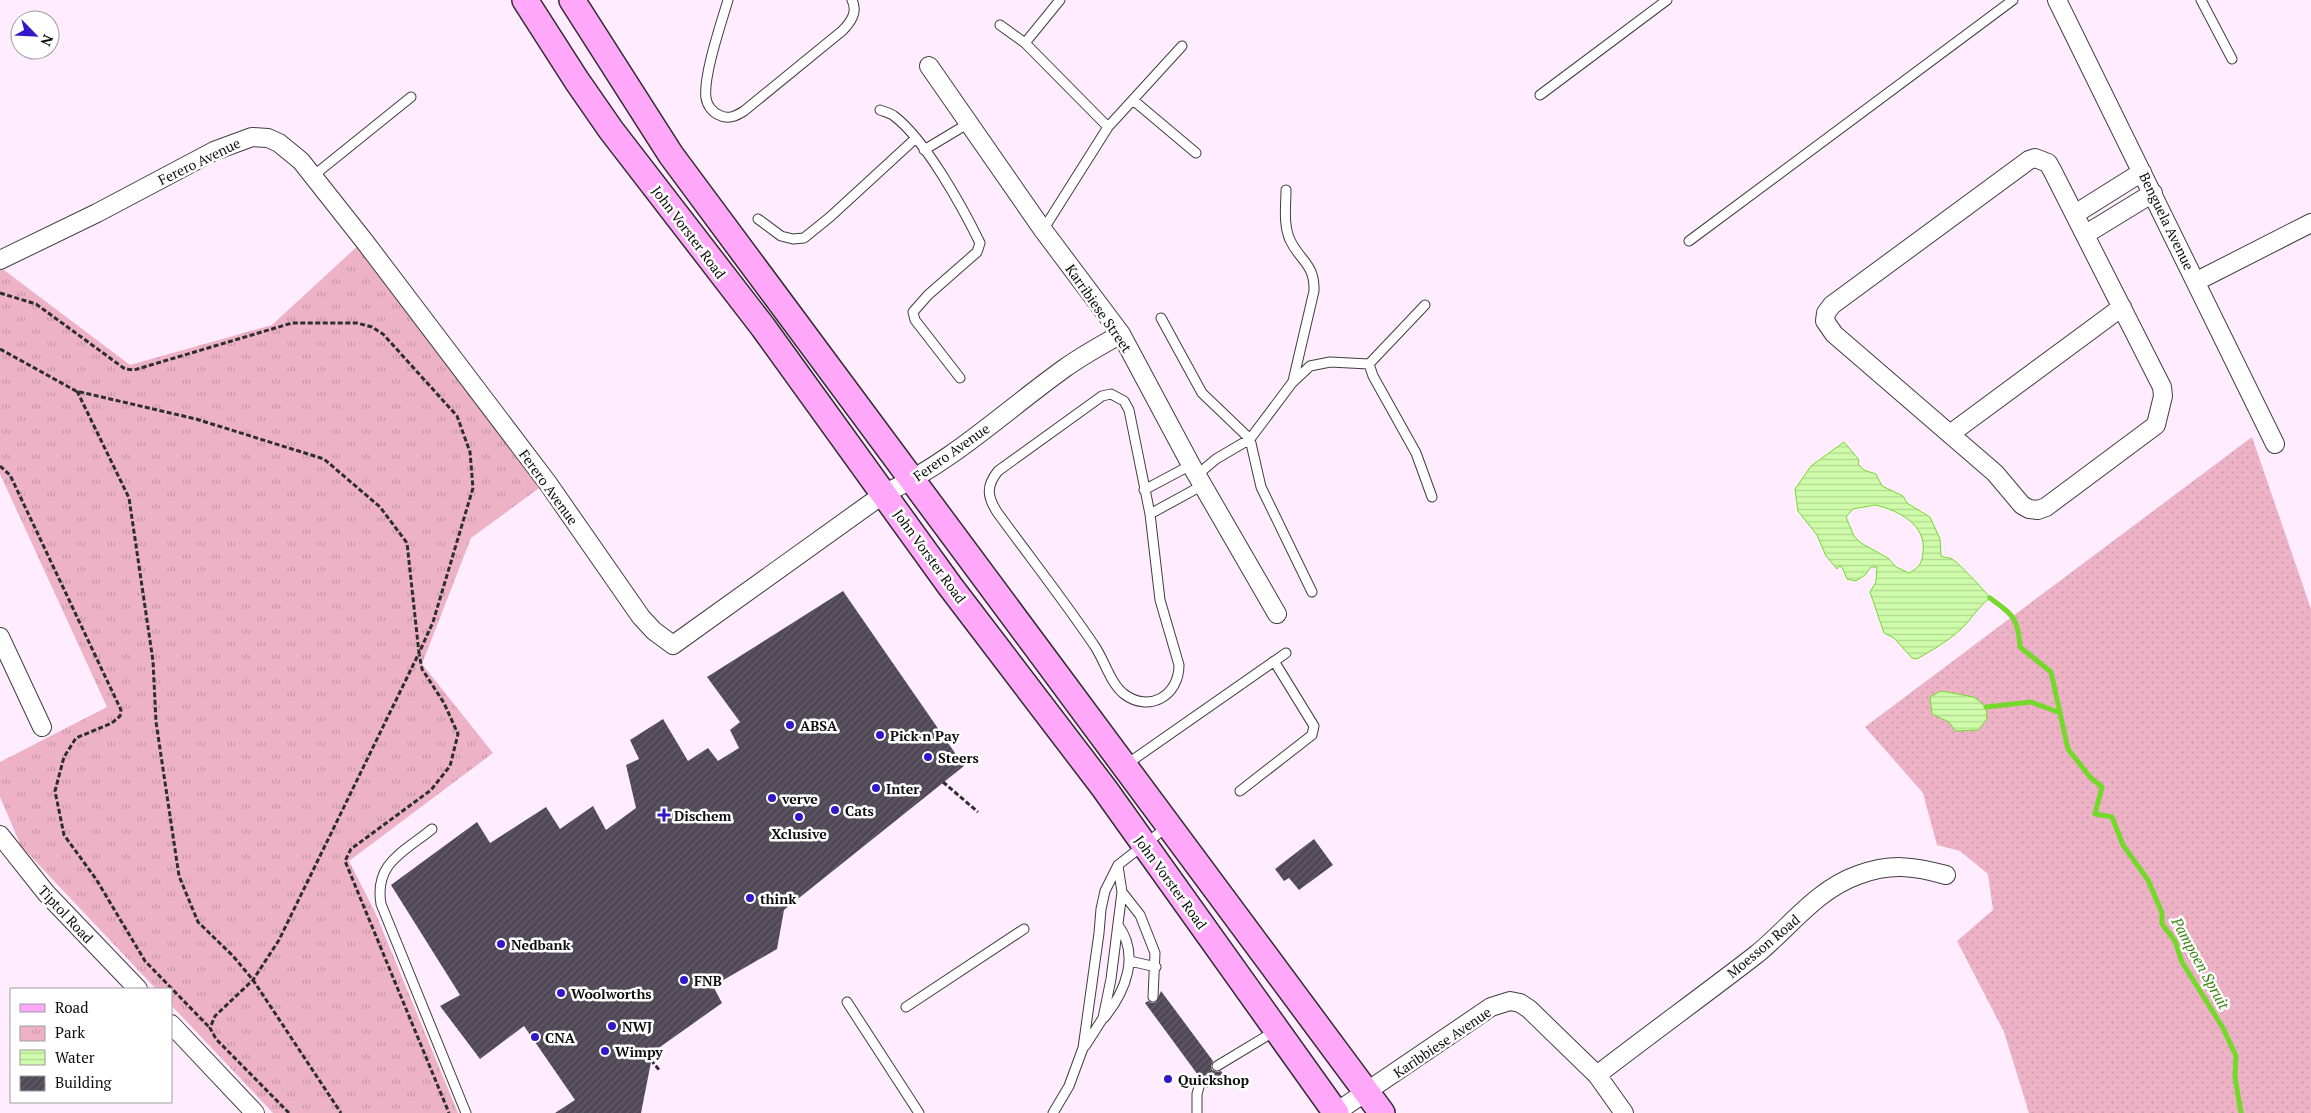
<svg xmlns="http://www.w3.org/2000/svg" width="2311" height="1113" viewBox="0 0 2311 1113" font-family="'PT Serif',serif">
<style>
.grass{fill:url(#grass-dots)}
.park{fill:url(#park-tufts)}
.water{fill:url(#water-rules);stroke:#74d92b;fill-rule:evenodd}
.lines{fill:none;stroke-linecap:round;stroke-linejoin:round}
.stream{stroke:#74d92b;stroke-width:5}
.building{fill:url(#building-hatch)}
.lane-casing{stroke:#3f3f3f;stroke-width:11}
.street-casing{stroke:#3f3f3f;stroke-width:20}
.secondary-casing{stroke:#2e2e2e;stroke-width:28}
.path{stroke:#2e2e2e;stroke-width:3;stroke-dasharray:5 2.5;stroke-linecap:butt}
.lane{stroke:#fff;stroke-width:9}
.street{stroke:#fff;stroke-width:18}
.secondary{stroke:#ffa7f8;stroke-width:25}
.poi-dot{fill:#3018c9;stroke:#fff;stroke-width:2}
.labels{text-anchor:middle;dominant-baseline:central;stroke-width:5;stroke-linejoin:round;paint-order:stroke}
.street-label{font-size:14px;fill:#0c0c0c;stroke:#fff}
.poi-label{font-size:14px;font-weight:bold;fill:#0c0c0c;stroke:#fff;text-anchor:start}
.water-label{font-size:15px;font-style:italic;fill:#3a830c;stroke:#fff}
</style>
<defs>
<pattern id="grass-dots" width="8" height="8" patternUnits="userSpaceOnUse" patternTransform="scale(1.25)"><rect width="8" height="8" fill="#edb2c6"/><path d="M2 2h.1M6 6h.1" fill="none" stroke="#ca98a9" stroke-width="1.8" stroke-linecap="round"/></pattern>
<pattern id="park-tufts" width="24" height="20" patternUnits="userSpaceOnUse" patternTransform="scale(1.25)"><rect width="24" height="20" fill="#edb2c6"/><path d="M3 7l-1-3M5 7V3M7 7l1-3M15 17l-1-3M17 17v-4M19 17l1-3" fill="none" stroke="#ca98a9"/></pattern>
<pattern id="water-rules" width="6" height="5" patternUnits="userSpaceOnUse" patternTransform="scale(1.25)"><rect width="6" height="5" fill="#cffcab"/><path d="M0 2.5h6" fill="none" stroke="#b1d792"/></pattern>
<pattern id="building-hatch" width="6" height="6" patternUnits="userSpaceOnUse" patternTransform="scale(1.25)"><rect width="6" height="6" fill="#504856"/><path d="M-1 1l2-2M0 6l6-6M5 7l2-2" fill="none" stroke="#645e69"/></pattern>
</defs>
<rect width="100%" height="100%" fill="#ffecff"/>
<path class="grass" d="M2252,437L2311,609V1113H2029L2004,1032L1957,941L1993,910L1988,874L1960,851L1937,845L1923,793L1865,727Z"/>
<path class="park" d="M363,241L546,483L471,538L422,664L493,753L349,861L375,912L458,1113H273L171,1005V989H156L21,846L0,797V762L107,707L0,474V267L130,365L272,325Z"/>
<path class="water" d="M1844,442L1859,460L1858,464L1864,470L1876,474L1882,486L1903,496L1907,503L1930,517L1940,539L1941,556C1945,558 1948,557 1952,559C1958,562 1986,592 1990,598C1977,608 1971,620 1960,630C1947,642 1932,650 1917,659L1912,658L1894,638L1884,633L1870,592L1876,582L1877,567H1871L1865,575L1856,581L1847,579L1842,567L1839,566L1837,569L1826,556L1817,535L1798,511L1795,489L1811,466ZM1875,505C1898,510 1927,525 1923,552C1922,563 1920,567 1909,573L1896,567L1888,558L1861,543L1854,536L1846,517L1853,509Z
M1941,691L1974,697L1986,707L1987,719L1978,730L1955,731L1949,722L1932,714L1930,697Z"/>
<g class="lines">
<path class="stream" d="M1990,598C2013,615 2018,617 2020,647L2051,672L2068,749L2090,777L2102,787L2095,814L2112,817L2123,845L2148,880L2162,913V924L2175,941L2182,962L2223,1028L2236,1056L2235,1077L2241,1113
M1986,707L2031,702L2058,712"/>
</g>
<path class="building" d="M843,591L964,766L784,910L777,949L713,986L722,1003L653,1052L641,1113H555L575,1100L524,1026L480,1059L440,1006L460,995L391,885L477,822L490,843L546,807L560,829L593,806L606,830L636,808L626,765L639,759L630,740L663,719L688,761L708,748L718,761L739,748L730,730L740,722L707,677Z
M1314,839L1333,865L1299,890L1289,878L1284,881L1275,869Z
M1161,991L1213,1061L1211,1066L1212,1070L1217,1072L1221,1071L1224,1075L1207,1088L1206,1076L1198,1075L1145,1003L1148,1001L1152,1003L1156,1002Z"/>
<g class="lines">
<g class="lane-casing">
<path id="lane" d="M728,0C721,24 703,76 706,98C707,105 712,112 719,115C728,120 736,116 744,111L842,31C851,22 858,12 852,0
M2201,0L2232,59
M1000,25L1025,43L1108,127
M1025,43L1060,0
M1540,95L1667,0
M1133,100L1196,153
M880,110C885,112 890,113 894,116C925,139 963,208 980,243L977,252L928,295L913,312L915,320L960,378
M924,150L969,123
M313,176L411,97
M1286,190C1286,206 1283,224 1290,240C1300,261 1315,264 1314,291L1293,381
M758,219L781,236L793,239L804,238L830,217L916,138
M1043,230L1108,127L1182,46
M1689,241L2013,0
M1425,305L1369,364L1373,376L1416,453L1432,497
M1161,318L1202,393L1250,439L1261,487L1312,592
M1111,394L1124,401L1129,410L1150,514L1160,600L1179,665C1179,696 1149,713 1124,694C1110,683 1104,659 1094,645C1063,599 1029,556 997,512C987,496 986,486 998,471L1102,396Z
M1197,475L1216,459L1250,439L1292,383L1310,366L1330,362L1369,364
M1144,490L1191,465
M1150,514L1203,485
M1127,764L1286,653
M1240,791L1312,735L1314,726L1274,661
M432,829C404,852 374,863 381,904L466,1113
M1122,892L1140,915L1155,953L1153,997
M1130,961L1156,967
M847,1002L919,1113
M906,1007L1024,929
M1104,1018C1126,991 1140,955 1118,925
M1085,1046L1103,1018L1111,979L1122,892L1118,866
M1217,1066L1275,1031
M1053,1113L1069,1086L1083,1048L1099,933L1101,909L1105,891L1118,865L1167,827
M1197,1113V1094L1201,1080"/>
</g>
<g class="street-casing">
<path id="street" d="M2057,0L2275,444
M929,66L1043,230L1121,334L1191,465L1277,614
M2035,158L2048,163L2052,170L2162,387L2163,396L2156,425L2046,507L2038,510L2029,509L2022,505L1995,473L1834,334L1825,321L1826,313L1832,305L2029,160Z
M2075,214L2142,172
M2086,234L2153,193
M0,260L97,213L214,151L252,137L268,138L279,143L301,161L365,242L547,482L641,617L654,631L673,645L885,493C951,463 1006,410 1065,368C1083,355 1102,345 1121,334
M2197,281L2311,223
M1950,434L2122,307
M0,637L42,727
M0,835L46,893L138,989
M171,1024L255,1113
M1597,1075C1650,1034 1704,995 1757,954C1790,927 1816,890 1858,875C1891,863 1913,866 1946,875
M1335,1113L1491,1007L1510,1001L1520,1003L1529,1009L1597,1075L1624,1113"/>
</g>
<g class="secondary-casing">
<path id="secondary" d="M525,0L577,81L611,130L763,327L950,586L1104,788L1336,1113
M572,0L671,155L1382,1113"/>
</g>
<path class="path" d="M0,293L36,304L125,369L134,370L292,323H357L372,327L383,334L457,416L470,452L473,488L433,622L419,653L422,669L444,703L458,734L450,766L431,790L351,849L345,861L449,1113
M0,349L76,391L196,419L324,459L380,507L407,543L419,653L279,940L253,980L215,1016L210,1028L216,1039L289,1113
M77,391L129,498L153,661L156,722L179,876L198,922L233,956L253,980L341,1113
M0,466L10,475L121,710L120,716L112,723L76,738L64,757L55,791L64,835L96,879L145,961L210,1028
M943,782L978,812
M651,1060L660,1071"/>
<use href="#lane" class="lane"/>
<use href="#street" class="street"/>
<use href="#secondary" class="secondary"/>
</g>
<g class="poi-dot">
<circle cx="790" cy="725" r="5"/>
<circle cx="880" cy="735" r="5"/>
<circle cx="928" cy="757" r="5"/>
<circle cx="876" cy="788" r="5"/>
<circle cx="772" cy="798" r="5"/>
<circle cx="835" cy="810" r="5"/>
<path d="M661.5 807.5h5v5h5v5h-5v5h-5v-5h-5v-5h5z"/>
<circle cx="799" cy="817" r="5"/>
<circle cx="750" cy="898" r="5"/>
<circle cx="501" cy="944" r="5"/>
<circle cx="684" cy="980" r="5"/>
<circle cx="561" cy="993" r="5"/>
<circle cx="612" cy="1026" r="5"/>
<circle cx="535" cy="1037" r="5"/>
<circle cx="605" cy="1051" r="5"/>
<circle cx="1168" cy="1079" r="5"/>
</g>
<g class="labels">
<g class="street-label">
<text transform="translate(199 161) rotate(-26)">Ferero Avenue</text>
<text transform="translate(2167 221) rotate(64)">Benguela Avenue</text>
<text transform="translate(689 232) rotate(53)">John Vorster Road</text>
<text transform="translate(1099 308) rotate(55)">Karribiese Street</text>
<text transform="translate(951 452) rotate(-35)">Ferero Avenue</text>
<text transform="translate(549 487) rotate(54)">Ferero Avenue</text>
<text transform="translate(930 556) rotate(54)">John Vorster Road</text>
<text transform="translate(1171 882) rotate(54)">John Vorster Road</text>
<text transform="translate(66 914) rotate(47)">Tiptol Road</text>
<text transform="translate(1763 946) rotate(-40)">Moesson Road</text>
<text transform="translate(1442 1042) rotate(-34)">Karibbiese Avenue</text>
</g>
<g class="poi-label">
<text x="800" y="725">ABSA</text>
<text x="890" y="735">Pick n Pay</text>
<text x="938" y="757">Steers</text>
<text x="886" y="788">Inter</text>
<text x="782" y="798">verve</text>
<text x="845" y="810">Cats</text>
<text x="674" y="815">Dischem</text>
<text x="799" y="833" text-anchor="middle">Xclusive</text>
<text x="760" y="898">think</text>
<text x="511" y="944">Nedbank</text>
<text x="694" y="980">FNB</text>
<text x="571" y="993">Woolworths</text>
<text x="622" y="1026">NWJ</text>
<text x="545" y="1037">CNA</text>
<text x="615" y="1051">Wimpy</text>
<text x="1178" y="1079">Quickshop</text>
</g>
<g class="water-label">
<text transform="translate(2201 963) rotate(61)">Pampoen Spruit</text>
</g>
</g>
<rect x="10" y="988" width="162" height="115" fill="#ffffff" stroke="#9e9e9e"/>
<rect x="20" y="1004" width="25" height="8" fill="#ffa7f8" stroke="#9e9e9e"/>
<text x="55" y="1013" font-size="15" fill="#0c0c0c">Road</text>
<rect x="20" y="1026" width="25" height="15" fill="url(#park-tufts)" stroke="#9e9e9e"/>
<text x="55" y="1038" font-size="15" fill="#0c0c0c">Park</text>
<rect x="20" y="1050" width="25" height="15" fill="url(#water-rules)" stroke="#9e9e9e"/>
<text x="55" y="1063" font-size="15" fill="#0c0c0c">Water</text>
<rect x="20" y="1076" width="25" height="15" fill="url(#building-hatch)" stroke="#9e9e9e"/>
<text x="55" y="1088" font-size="15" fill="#0c0c0c">Building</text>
<g transform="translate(35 35) rotate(114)"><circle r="24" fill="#ffffff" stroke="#9e9e9e"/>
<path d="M0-4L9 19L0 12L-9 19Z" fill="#3018c9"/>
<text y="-8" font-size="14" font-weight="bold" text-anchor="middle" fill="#0c0c0c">N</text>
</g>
</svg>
